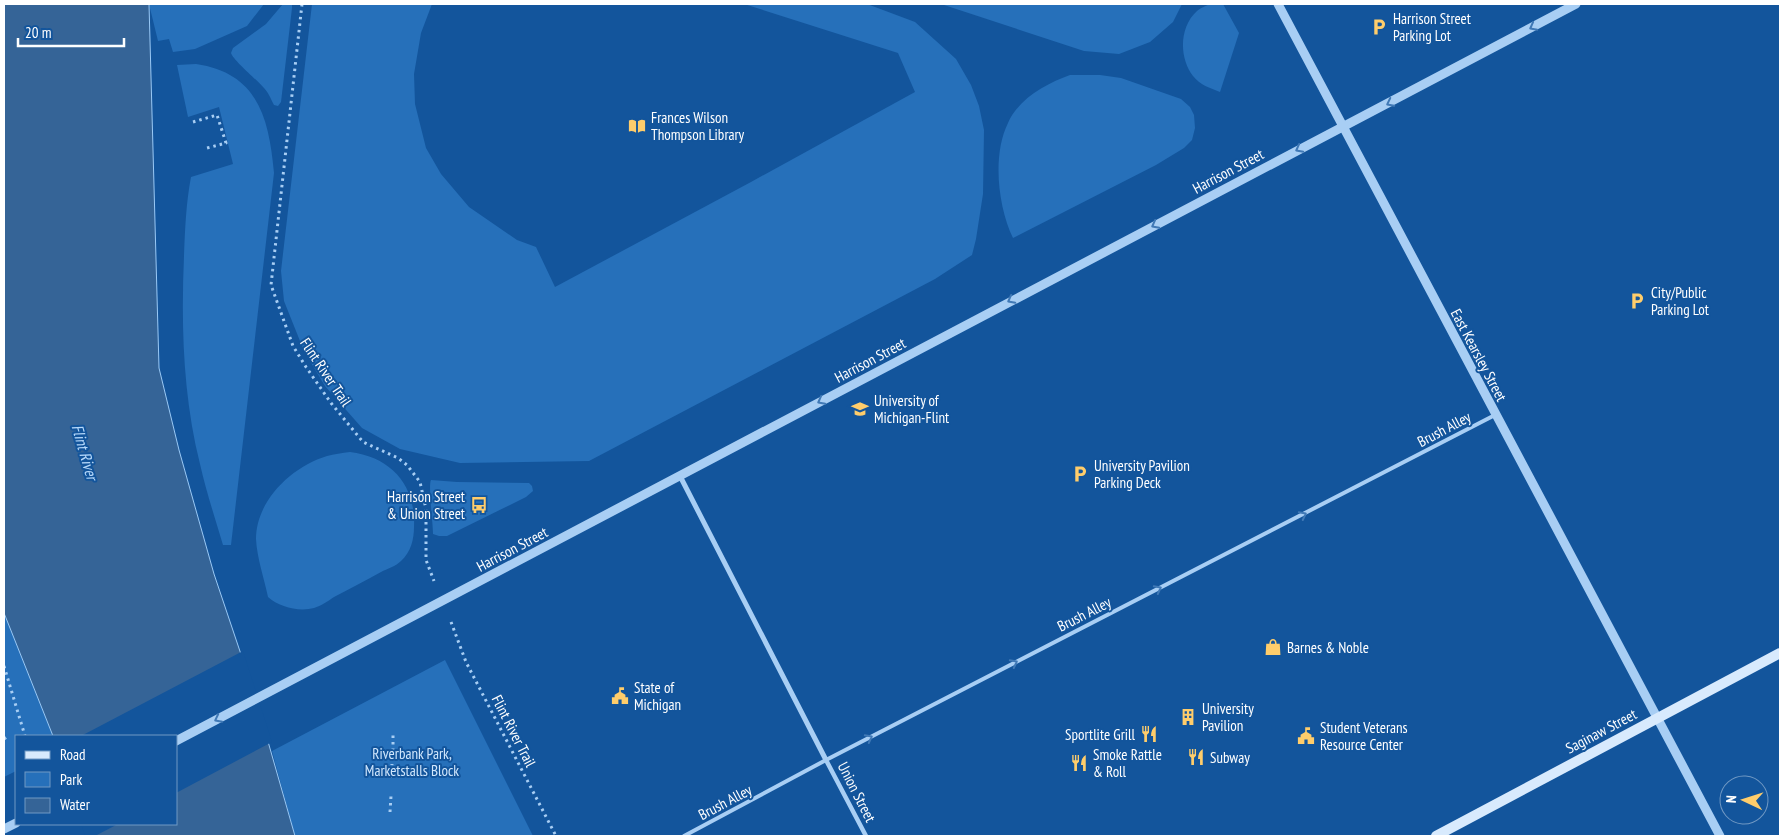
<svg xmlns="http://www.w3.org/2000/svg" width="1784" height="840" viewBox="0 0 1784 840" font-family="'PT Sans Narrow',sans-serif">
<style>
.green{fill:#2670ba}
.water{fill:#356497;stroke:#9ac9f6}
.pier{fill:#13559c}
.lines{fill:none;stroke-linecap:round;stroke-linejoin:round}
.path{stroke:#a8cef4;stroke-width:3;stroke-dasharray:2.5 4;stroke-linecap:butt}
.service{stroke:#a8cef4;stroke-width:4}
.pedestrian{stroke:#a8cef4;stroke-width:4.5}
.minor{stroke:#a8cef4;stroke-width:5}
.tertiary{stroke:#a8cef4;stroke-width:9}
.secondary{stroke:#d8eafd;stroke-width:10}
.oneway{stroke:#4079b6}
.labels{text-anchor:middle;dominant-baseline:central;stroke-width:4;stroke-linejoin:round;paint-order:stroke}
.poi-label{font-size:15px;fill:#fff;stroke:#13559c;text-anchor:start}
.street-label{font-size:15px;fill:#fff;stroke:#13559c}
.park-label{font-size:15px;fill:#d1e7fd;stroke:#13559c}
.water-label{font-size:16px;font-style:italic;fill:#b5d8fa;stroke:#13559c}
</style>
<rect width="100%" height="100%" fill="#13559c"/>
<path class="green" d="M149,4H264L247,26L195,49L173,52L169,39L158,41Z
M283,4H292V8L281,102L278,106L274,105C271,99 268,92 264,88C257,80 233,60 231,53L233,48L266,24Z
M312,4H432L421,33L414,74L415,104L426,148L441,174L469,207L517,240L536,247L555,287L751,182L915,92L898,53L744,4H867L915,22L956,59L971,85L979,106L984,130L983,194L976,239L972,255L935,279L589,461L460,463L400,449L362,428L325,386L304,351L284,301L281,271Z
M941,4H1182L1173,22L1150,42L1119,54L1084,51Z
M1210,4H1223L1239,33L1220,92C1210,88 1200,85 1193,76C1179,58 1179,27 1197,11C1200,8 1206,6 1210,4Z
M196,64C258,73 269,118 274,173L231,545H223C215,518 206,491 200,464C183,396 181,326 184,256C185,230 186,203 191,177L233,164L219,107L188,117L177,65Z
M1070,75H1100L1121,78L1181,99L1190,107L1194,115L1195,128L1192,140L1184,148L1156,165L1013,238C998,207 992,155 1008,123C1018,99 1047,83 1070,75Z
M350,452C391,457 416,485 414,527C414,539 411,552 401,561C396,566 387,569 381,572C366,580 350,589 334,597C328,601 321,606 314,608C299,612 279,607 268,597C264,578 257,558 256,539C256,501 291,467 327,456C334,454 342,453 350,452Z
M431,480L457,482L529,483L532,486L533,491L526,497L447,536H439L433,534C433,523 428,486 431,480Z
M4,613L53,736H16V771L4,777Z
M445,660L533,836H295L272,751Z"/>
<path class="water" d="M4,4H149L159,368L179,450L214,574L255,696L295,836H88L84,824H176V736H53L4,613Z"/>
<path class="pier" d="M243,651L272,742L176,793V736H81Z
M81,824H118L95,836H85Z"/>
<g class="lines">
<path class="path" d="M302,4L271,285L293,346L306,367L331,403L363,442L398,458L407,465L420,482L426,509V560L434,581
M193,122L217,115L226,143L207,148
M451,622L466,662L556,836
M4,666L25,736
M4,739L7,737
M393,751V735
M391,778L392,764
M390,812L391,796"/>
<path class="service" d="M684,836L826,760L1495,415"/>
<path class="pedestrian" d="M826,760L866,836"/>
<path class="minor" d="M680,476L826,760"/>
<path class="tertiary" d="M1278,4L1720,836
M176,741L1576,4
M4,829L16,823"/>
<path class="secondary" d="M1436,836L1780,653"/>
</g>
<defs><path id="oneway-chevron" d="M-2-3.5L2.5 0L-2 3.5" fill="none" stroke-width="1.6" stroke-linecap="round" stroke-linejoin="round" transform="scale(1.25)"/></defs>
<g class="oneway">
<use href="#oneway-chevron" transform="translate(1533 27) rotate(152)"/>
<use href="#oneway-chevron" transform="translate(1390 103) rotate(153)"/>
<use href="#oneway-chevron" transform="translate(1299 149) rotate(152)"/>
<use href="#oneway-chevron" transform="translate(1155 225) rotate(152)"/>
<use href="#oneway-chevron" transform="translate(1011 300) rotate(152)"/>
<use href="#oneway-chevron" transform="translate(821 401) rotate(152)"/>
<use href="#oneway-chevron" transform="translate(1303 515) rotate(-27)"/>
<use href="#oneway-chevron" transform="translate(1158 589) rotate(-27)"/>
<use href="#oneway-chevron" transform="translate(1014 663) rotate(-27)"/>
<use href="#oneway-chevron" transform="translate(218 719) rotate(153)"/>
<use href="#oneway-chevron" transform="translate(869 738) rotate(-27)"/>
</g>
<defs>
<g id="parking-bare" transform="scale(1.35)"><path d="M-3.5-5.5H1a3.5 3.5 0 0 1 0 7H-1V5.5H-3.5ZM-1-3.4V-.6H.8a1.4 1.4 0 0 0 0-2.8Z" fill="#ffcd6b" stroke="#13559c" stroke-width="2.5" paint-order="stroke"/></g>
<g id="library-bare" transform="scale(1.35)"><path d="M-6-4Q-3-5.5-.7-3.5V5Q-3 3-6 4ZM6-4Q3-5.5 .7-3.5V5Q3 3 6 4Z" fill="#ffcd6b" stroke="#13559c" stroke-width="2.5" paint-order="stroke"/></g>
<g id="university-bare" transform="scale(1.35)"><path d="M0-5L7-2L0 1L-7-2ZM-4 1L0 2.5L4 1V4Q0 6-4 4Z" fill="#ffcd6b" stroke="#13559c" stroke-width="2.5" paint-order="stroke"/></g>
<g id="bus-bare" transform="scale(1.35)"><path d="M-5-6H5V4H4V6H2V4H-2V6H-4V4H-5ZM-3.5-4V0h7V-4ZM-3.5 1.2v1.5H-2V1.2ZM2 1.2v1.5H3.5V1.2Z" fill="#ffcd6b" stroke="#13559c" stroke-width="2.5" paint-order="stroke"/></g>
<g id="shop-bare" transform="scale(1.35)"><path d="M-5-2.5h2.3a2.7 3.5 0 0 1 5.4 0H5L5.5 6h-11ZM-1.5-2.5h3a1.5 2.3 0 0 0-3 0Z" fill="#ffcd6b" stroke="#13559c" stroke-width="2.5" paint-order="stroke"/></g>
<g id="civic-bare" transform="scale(1.35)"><path d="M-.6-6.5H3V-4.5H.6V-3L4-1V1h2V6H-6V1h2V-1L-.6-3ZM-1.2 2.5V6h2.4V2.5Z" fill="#ffcd6b" stroke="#13559c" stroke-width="2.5" paint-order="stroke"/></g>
<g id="building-bare" transform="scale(1.35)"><path d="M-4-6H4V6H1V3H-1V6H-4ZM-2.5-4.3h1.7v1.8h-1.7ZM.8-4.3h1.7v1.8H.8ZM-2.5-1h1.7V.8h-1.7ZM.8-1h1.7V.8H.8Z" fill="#ffcd6b" stroke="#13559c" stroke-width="2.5" paint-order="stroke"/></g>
<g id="restaurant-bare" transform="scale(1.35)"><path d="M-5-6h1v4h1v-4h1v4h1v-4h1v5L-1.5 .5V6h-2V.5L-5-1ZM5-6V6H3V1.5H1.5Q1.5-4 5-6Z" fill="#ffcd6b" stroke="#13559c" stroke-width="2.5" paint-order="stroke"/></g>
</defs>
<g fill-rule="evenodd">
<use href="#parking-bare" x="1379" y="27"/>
<use href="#library-bare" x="637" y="126"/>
<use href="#parking-bare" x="1637" y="301"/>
<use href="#university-bare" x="860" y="409"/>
<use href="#parking-bare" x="1080" y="474"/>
<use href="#bus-bare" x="479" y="505"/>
<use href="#shop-bare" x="1273" y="647"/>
<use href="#civic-bare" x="620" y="696"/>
<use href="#building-bare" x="1188" y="717"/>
<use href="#restaurant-bare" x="1149" y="734"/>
<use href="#civic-bare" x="1306" y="736"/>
<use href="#restaurant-bare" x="1196" y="757"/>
<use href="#restaurant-bare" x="1079" y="763"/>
</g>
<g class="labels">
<g class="poi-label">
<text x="1393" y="18">Harrison Street<tspan x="1393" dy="17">Parking Lot</tspan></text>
<text x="651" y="117">Frances Wilson<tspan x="651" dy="17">Thompson Library</tspan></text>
<text x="1651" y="292">City/Public<tspan x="1651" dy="17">Parking Lot</tspan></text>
<text x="874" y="400">University of<tspan x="874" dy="17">Michigan-Flint</tspan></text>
<text x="1094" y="465">University Pavilion<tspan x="1094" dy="17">Parking Deck</tspan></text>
<text x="465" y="496" text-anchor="end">Harrison Street<tspan x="465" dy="17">&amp; Union Street</tspan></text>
<text x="1287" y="647">Barnes &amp; Noble</text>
<text x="634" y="687">State of<tspan x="634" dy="17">Michigan</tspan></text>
<text x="1202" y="708">University<tspan x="1202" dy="17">Pavilion</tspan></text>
<text x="1320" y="727">Student Veterans<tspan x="1320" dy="17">Resource Center</tspan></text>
<text x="1135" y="734" text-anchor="end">Sportlite Grill</text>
<text x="1093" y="754">Smoke Rattle<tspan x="1093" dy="17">&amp; Roll</tspan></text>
<text x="1210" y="757">Subway</text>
</g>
<g class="street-label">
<text transform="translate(1228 171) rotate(-28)">Harrison Street</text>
<text transform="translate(1479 355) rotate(62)">East Kearsley Street</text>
<text transform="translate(870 360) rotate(-28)">Harrison Street</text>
<text transform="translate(326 372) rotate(56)">Flint River Trail</text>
<text transform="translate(1444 429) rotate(-28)">Brush Alley</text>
<text transform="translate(512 549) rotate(-28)">Harrison Street</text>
<text transform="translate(1084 614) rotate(-27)">Brush Alley</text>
<text transform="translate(514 731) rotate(63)">Flint River Trail</text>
<text transform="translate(1601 731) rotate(-28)">Saginaw Street</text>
<text transform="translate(857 792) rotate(63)">Union Street</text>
<text transform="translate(725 802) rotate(-28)">Brush Alley</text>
</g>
<g class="park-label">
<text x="412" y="753">Riverbank Park,<tspan x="412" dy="17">Marketstalls Block</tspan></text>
</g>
<g class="water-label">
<text transform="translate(85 452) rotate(74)">Flint River</text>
</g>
</g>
<rect width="1784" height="840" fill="none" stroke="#ffffff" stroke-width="10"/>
<rect x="15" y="735" width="162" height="90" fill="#13559c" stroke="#7199c4"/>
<rect x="25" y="751" width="25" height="8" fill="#d8eafd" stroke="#7199c4"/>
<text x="60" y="760" font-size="15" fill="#ffffff">Road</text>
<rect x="25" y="772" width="25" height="15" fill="#2670ba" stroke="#7199c4"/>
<text x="60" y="785" font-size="15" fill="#ffffff">Park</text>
<rect x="25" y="798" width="25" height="15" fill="#356497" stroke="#7199c4"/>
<text x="60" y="810" font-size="15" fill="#ffffff">Water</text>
<g transform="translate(1744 800) rotate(274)"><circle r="24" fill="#13559c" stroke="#7199c4"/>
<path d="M0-4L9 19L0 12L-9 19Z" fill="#ffcd6b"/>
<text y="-8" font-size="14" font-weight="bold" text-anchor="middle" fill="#ffffff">N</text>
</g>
<path d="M18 38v8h106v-8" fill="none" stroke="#ffffff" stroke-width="2.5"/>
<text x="25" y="38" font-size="15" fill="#ffffff" stroke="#13559c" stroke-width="4" paint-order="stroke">20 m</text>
</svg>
